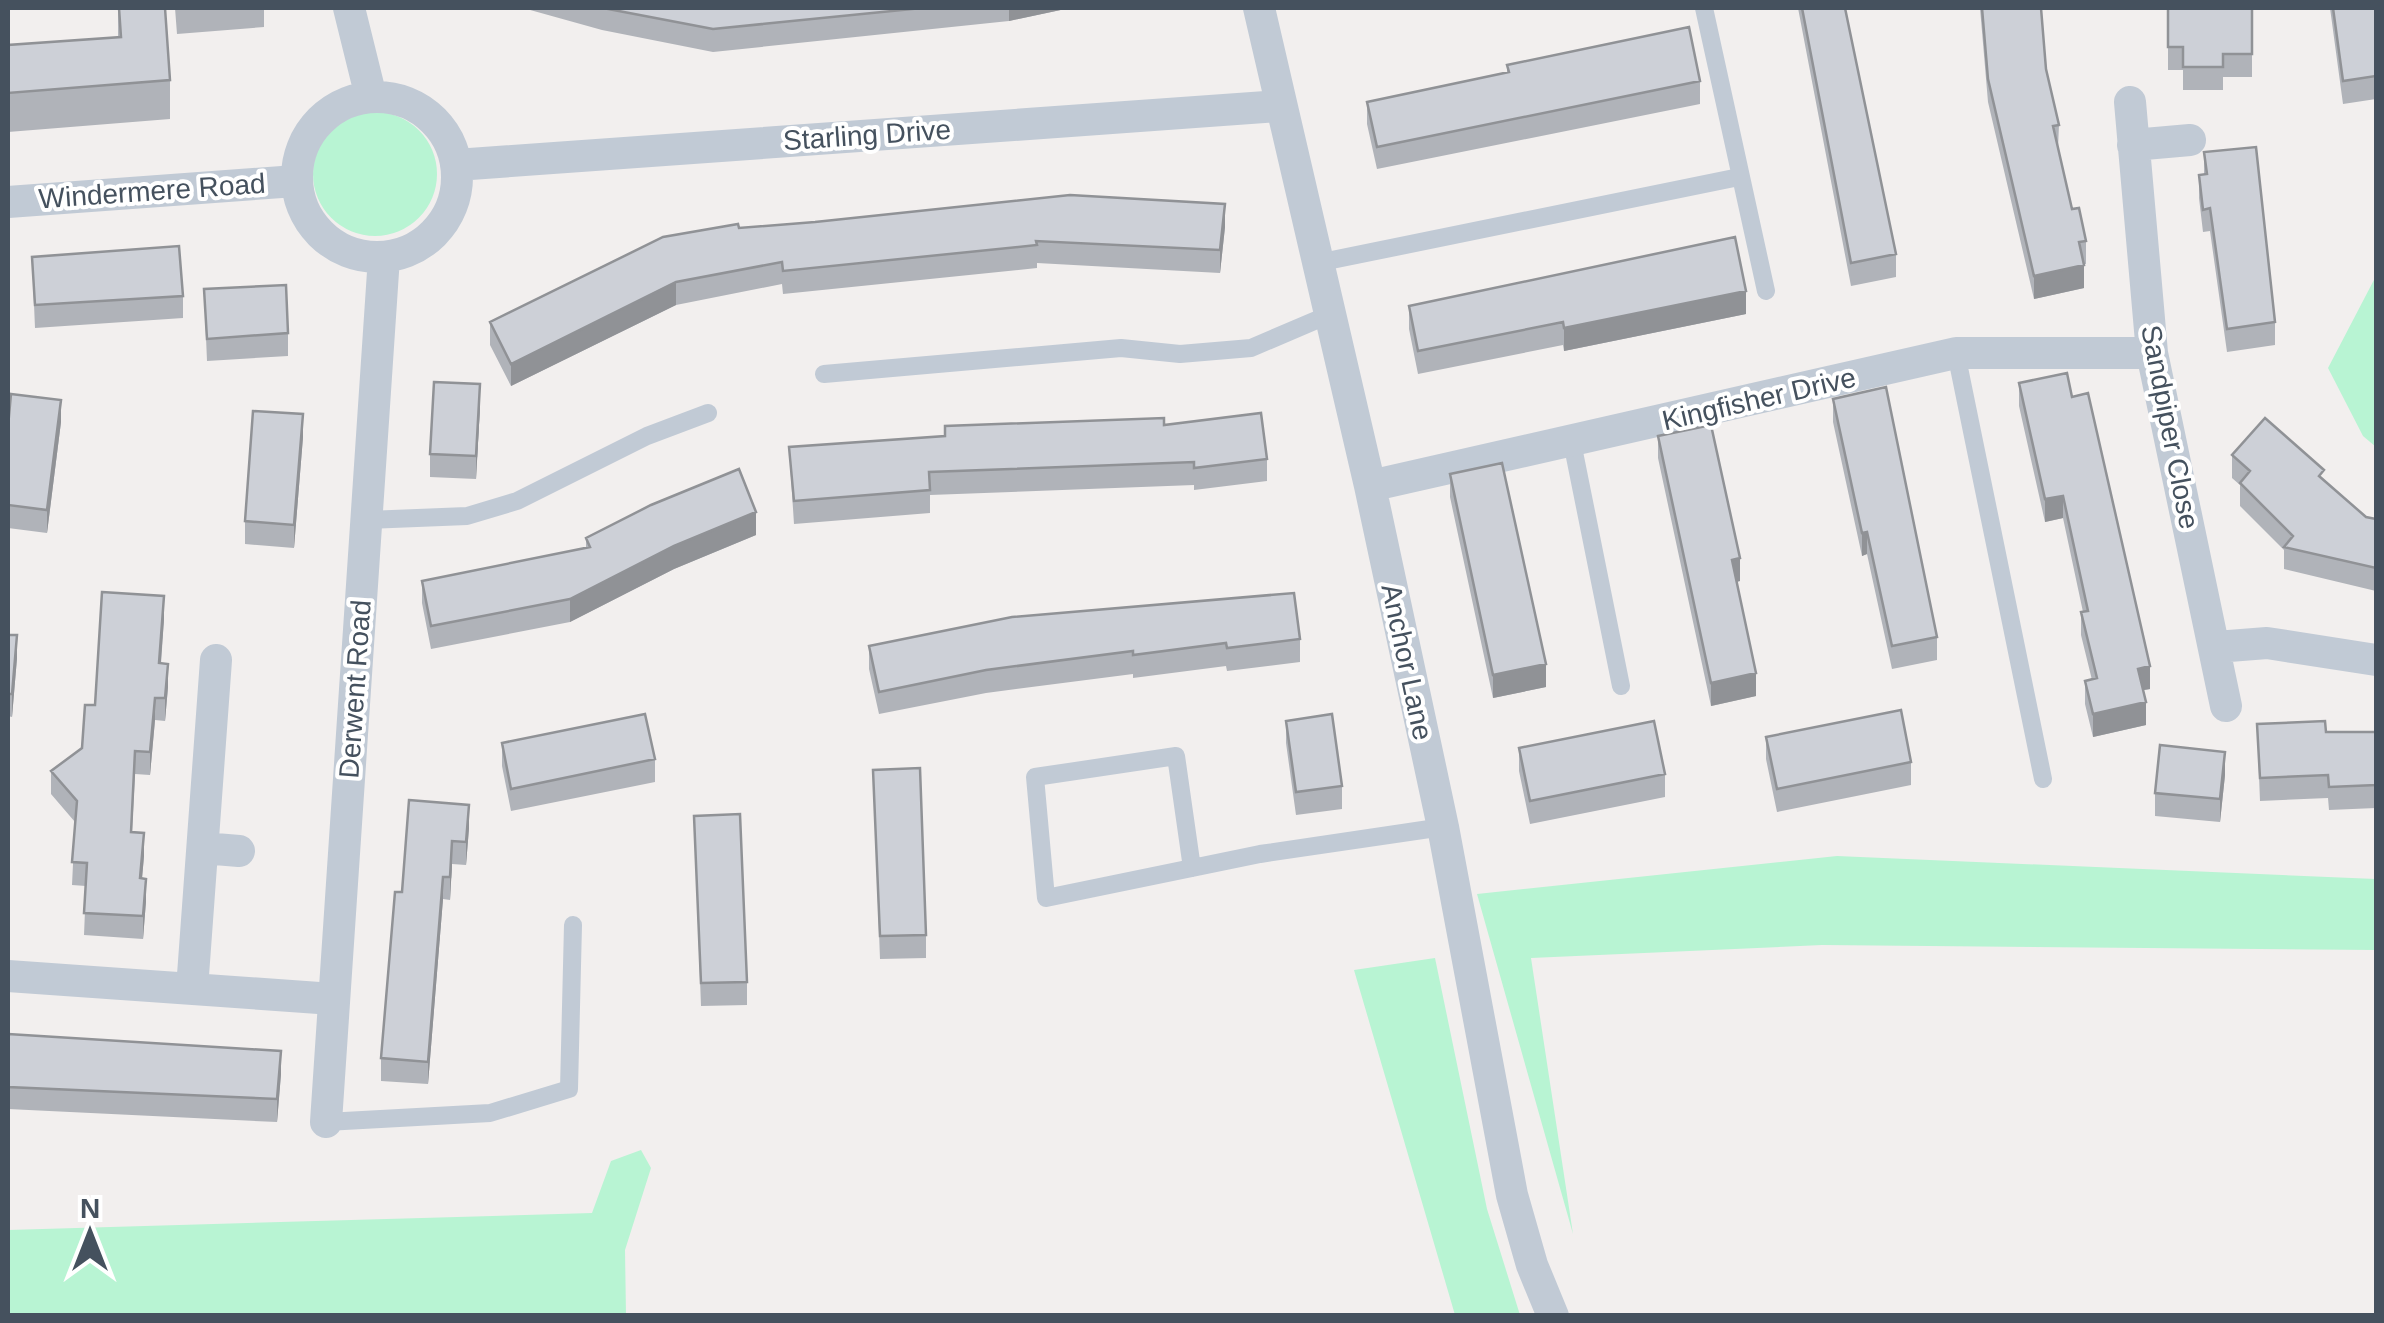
<svg xmlns="http://www.w3.org/2000/svg" width="2384" height="1323" viewBox="0 0 2384 1323" font-family="Helvetica,sans-serif">
<style>
.green{fill:#b8f4d3}
.lines{fill:none;stroke-linecap:round;stroke-linejoin:round}
.service{stroke:#c1cad5;stroke-width:18}
.minor{stroke:#c1cad5;stroke-width:32}
.wall{fill:#b0b3b9}
.shaded-wall{fill:#909296}
.building{fill:#cdd0d7;stroke:#909296;stroke-width:2.5}
.labels{text-anchor:middle;dominant-baseline:central;stroke-width:8;stroke-linejoin:round;paint-order:stroke}
.street-label{font-size:28px;fill:#45515e;stroke:#fff}
</style>
<rect width="100%" height="100%" fill="#f2efee"/>
<path class="green" d="M313 174a62 62 0 1 1 124 0a62 62 0 1 1-124 0Z
M2376,276V447L2363,436L2328,368Z
M1837,856L2376,879V950L1822,945L1531,958L1573,1234L1477,894Z
M1435,958L1487,1209L1520,1315H1455L1354,970Z
M641,1150L651,1168L625,1250L626,1315H8V1230L592,1213L611,1161Z"/>
<g class="lines">
<path class="service" d="M1704,8L1766,291
M1322,262L1739,177
M1956,353L2043,779
M824,374L1121,348L1180,354L1251,348L1333,313
M1572,442L1621,686
M367,520L467,516L517,501L647,436L708,413
M1192,868L1176,756L1035,777L1046,898L1260,854L1443,827
M326,1122L490,1113L569,1089L573,925"/>
<path class="minor" d="M349,8L371,97
M1259,8L1370,486L1443,827L1512,1195L1532,1265L1553,1316
M297 177a80 80 0 1 1 160 0a80 80 0 1 1-160 0Z
M2130,102L2152,353L2226,706
M2133,145L2190,140
M456,165L1279,106
M8,202L296,181
M1370,486L1956,353H2152
M2216,647L2267,643L2376,660
M203,848L239,851
M8,976L333,999
M192,989L216,660
M326,1122L384,257"/>
</g>
<path class="wall" d="M118,8L170,80V119L8,132V45L118,38Z
M175,8H264V27L177,34Z
M523,8H1070L1009,21L713,52L602,30Z
M1798,8H1845L1896,254V277L1851,286Z
M1980,8H2041L2046,69L2059,125L2058,148L2072,209L2086,241V264H2084V288L2034,299L1988,102Z
M2168,8H2252V77H2223V90H2183V70H2168Z
M2330,8H2376V99L2343,104Z
M1507,65L1700,81V104L1377,169L1367,124V102L1507,73Z
M2204,152L2275,322V345L2227,352L2210,231L2203,232L2199,198V175H2204Z
M1225,227L1220,273L1037,263V268L783,294L782,284L676,305L511,386L490,345V322L739,228Z
M32,257L183,296V318L35,328Z
M204,289L288,333V356L207,361Z
M1409,306L1746,314L1564,351L1563,345L1418,374L1409,329Z
M2019,383L2072,397L2150,689L2143,690L2146,725L2093,737L2085,704V681L2092,680L2081,635V612H2083L2063,518L2045,522L2019,406Z
M1833,399L1937,637V660L1892,669L1867,554L1862,556L1833,422Z
M480,407L476,479L430,477V454Z
M61,422L47,533L8,528V427Z
M1164,425L1267,459V481L1194,490V485L930,495V513L794,524L789,447Z
M1658,436L1740,581L1736,582L1756,696L1711,706L1658,458Z
M303,437L294,548L245,544V521Z
M2232,455L2324,480L2366,517L2376,519V591L2284,569V550L2240,506V485L2232,478Z
M1450,474L1546,687L1493,698L1450,497Z
M756,535L674,569L570,622L431,649L422,603V581L586,548V538Z
M164,619L161,664L168,687L165,721L155,720L150,775L135,774L132,832L144,856L142,878L146,901L143,939L84,935L86,886L72,885L75,822L51,794V771L82,748L95,705Z
M8,635L17,658L12,717L8,716Z
M1300,639V662L1227,671L1226,666L1133,678V674L986,693L879,714L869,669V646Z
M1286,721L1342,786V809L1296,815L1286,743Z
M2257,724L2326,732H2376V808L2329,810L2328,798L2260,801Z
M1766,737L1911,762V785L1777,812L1766,759Z
M502,743L655,759V782L511,811L502,766Z
M1519,748L1665,774V797L1530,824L1519,771Z
M873,770L926,935V958L880,959Z
M2225,775L2220,822L2155,816V793Z
M409,800L469,828L466,865L452,864L450,900L443,899L428,1084L381,1081V1058L402,892Z
M694,816L747,982V1005L701,1006Z
M8,1034L281,1074L277,1122L8,1109Z"/>
<path class="shaded-wall" d="M1009,8H1070L1009,21Z
M1225,204V227L1220,273V250Z
M2084,265V288L2034,299V276Z
M676,282V305L511,386V364Z
M1746,291V314L1564,351V328Z
M480,384V407L476,479V456Z
M61,400V422L47,533V510Z
M303,414V437L294,548V525Z
M2063,496V518L2045,522V499Z
M756,512V535L674,569L570,622V599L674,546Z
M1867,532V554L1862,556V533Z
M1740,558V581L1732,583V560Z
M164,596V619L159,686V663Z
M17,635V658L12,717V694Z
M168,664V687L165,721V698Z
M1546,664V687L1493,698V675Z
M2150,666V689L2138,691V669Z
M1756,673V696L1711,706V683Z
M155,698V720L150,775V752Z
M2146,702V725L2093,737V714Z
M2225,752V775L2220,822V799Z
M469,805V828L466,865V842Z
M144,833V856L140,901V878Z
M452,841V864L450,900V877Z
M443,877V899L428,1084V1062Z
M146,879V901L143,939V916Z
M281,1051V1074L277,1122V1099Z"/>
<path class="building" d="M119,8H165L170,80L8,93V45L121,37Z
M603,8H922L713,29Z
M1802,8H1845L1896,254L1851,263Z
M1982,8H2041L2046,69L2059,125L2053,126L2072,209L2079,208L2086,241L2079,242L2084,265L2034,276L1988,79Z
M2168,8H2252V54H2223V67H2183V47H2168Z
M2333,8H2376V76L2343,81Z
M1689,27L1700,81L1377,147L1367,102L1509,72L1507,65Z
M2256,147L2275,322L2227,329L2210,208L2203,210L2199,175L2207,174L2204,152Z
M1070,195L1225,204L1220,250L1036,241L1037,245L783,271L782,262L676,282L511,364L490,322L663,237L738,224L739,228L815,222Z
M1735,237L1746,291L1564,328L1563,322L1418,351L1409,306Z
M179,246L183,296L35,305L32,257Z
M286,285L288,333L207,339L204,289Z
M2067,373L2072,397L2088,393L2150,666L2138,669L2146,702L2093,714L2085,681L2097,678L2081,612L2088,611L2063,496L2045,499L2019,383Z
M434,382L480,384L476,456L430,454Z
M1886,387L1937,637L1892,646L1867,532L1862,533L1833,399Z
M11,394L61,400L47,510L8,505V427Z
M253,411L303,414L294,525L245,521Z
M1261,413L1267,459L1194,468V462L929,472L930,490L794,501L789,447L945,436V426L1164,418V425Z
M2265,418L2324,470L2319,476L2366,517L2376,519V568L2284,547L2293,536L2240,483L2250,471L2232,455Z
M1711,425L1740,558L1732,560L1756,673L1711,683L1658,436Z
M1502,463L1546,664L1493,675L1450,474Z
M739,469L756,512L674,546L570,599L431,626L422,581L590,547L586,538L651,505Z
M102,592L164,596L159,663L168,664L165,698H155L150,752L135,751L131,832L144,833L140,878L146,879L143,916L84,913L87,863L72,862L77,801L51,771L82,748L85,705H95Z
M1294,593L1300,639L1227,648L1226,643L1133,655V651L986,670L879,692L869,646L1012,617Z
M8,635H17L12,694H8Z
M1901,710L1911,762L1777,789L1766,737Z
M645,714L655,759L511,789L502,743Z
M1332,714L1342,786L1296,792L1286,721Z
M1654,721L1665,774L1530,801L1519,748Z
M2325,721L2326,732H2376V785L2329,787L2328,775L2260,778L2257,724Z
M2160,745L2225,752L2220,799L2155,793Z
M920,768L926,935L880,936L873,770Z
M409,800L469,805L466,842L452,841L450,877H443L428,1062L381,1058L395,892H402Z
M740,814L747,982L701,983L694,816Z
M8,1034L281,1051L277,1099L8,1087Z"/>
<g class="labels">
<g class="street-label">
<text transform="translate(867 135) rotate(-4)">Starling Drive</text>
<text transform="translate(152 191) rotate(-4)">Windermere Road</text>
<text transform="translate(1759 399) rotate(-13)">Kingfisher Drive</text>
<text transform="translate(2170 427) rotate(79)">Sandpiper Close</text>
<text transform="translate(1407 662) rotate(78)">Anchor Lane</text>
<text transform="translate(355 689) rotate(-86)">Derwent Road</text>
</g>
</g>
<rect width="2384" height="1323" fill="none" stroke="#45515e" stroke-width="20"/>
<g transform="translate(90 1233)" stroke="#ffffff" stroke-width="8" paint-order="stroke">
<path d="M0-8L18 38L0 25L-18 38Z" fill="#45515e"/>
<text y="-15" font-size="28" font-weight="bold" text-anchor="middle" fill="#45515e">N</text>
</g>
</svg>
